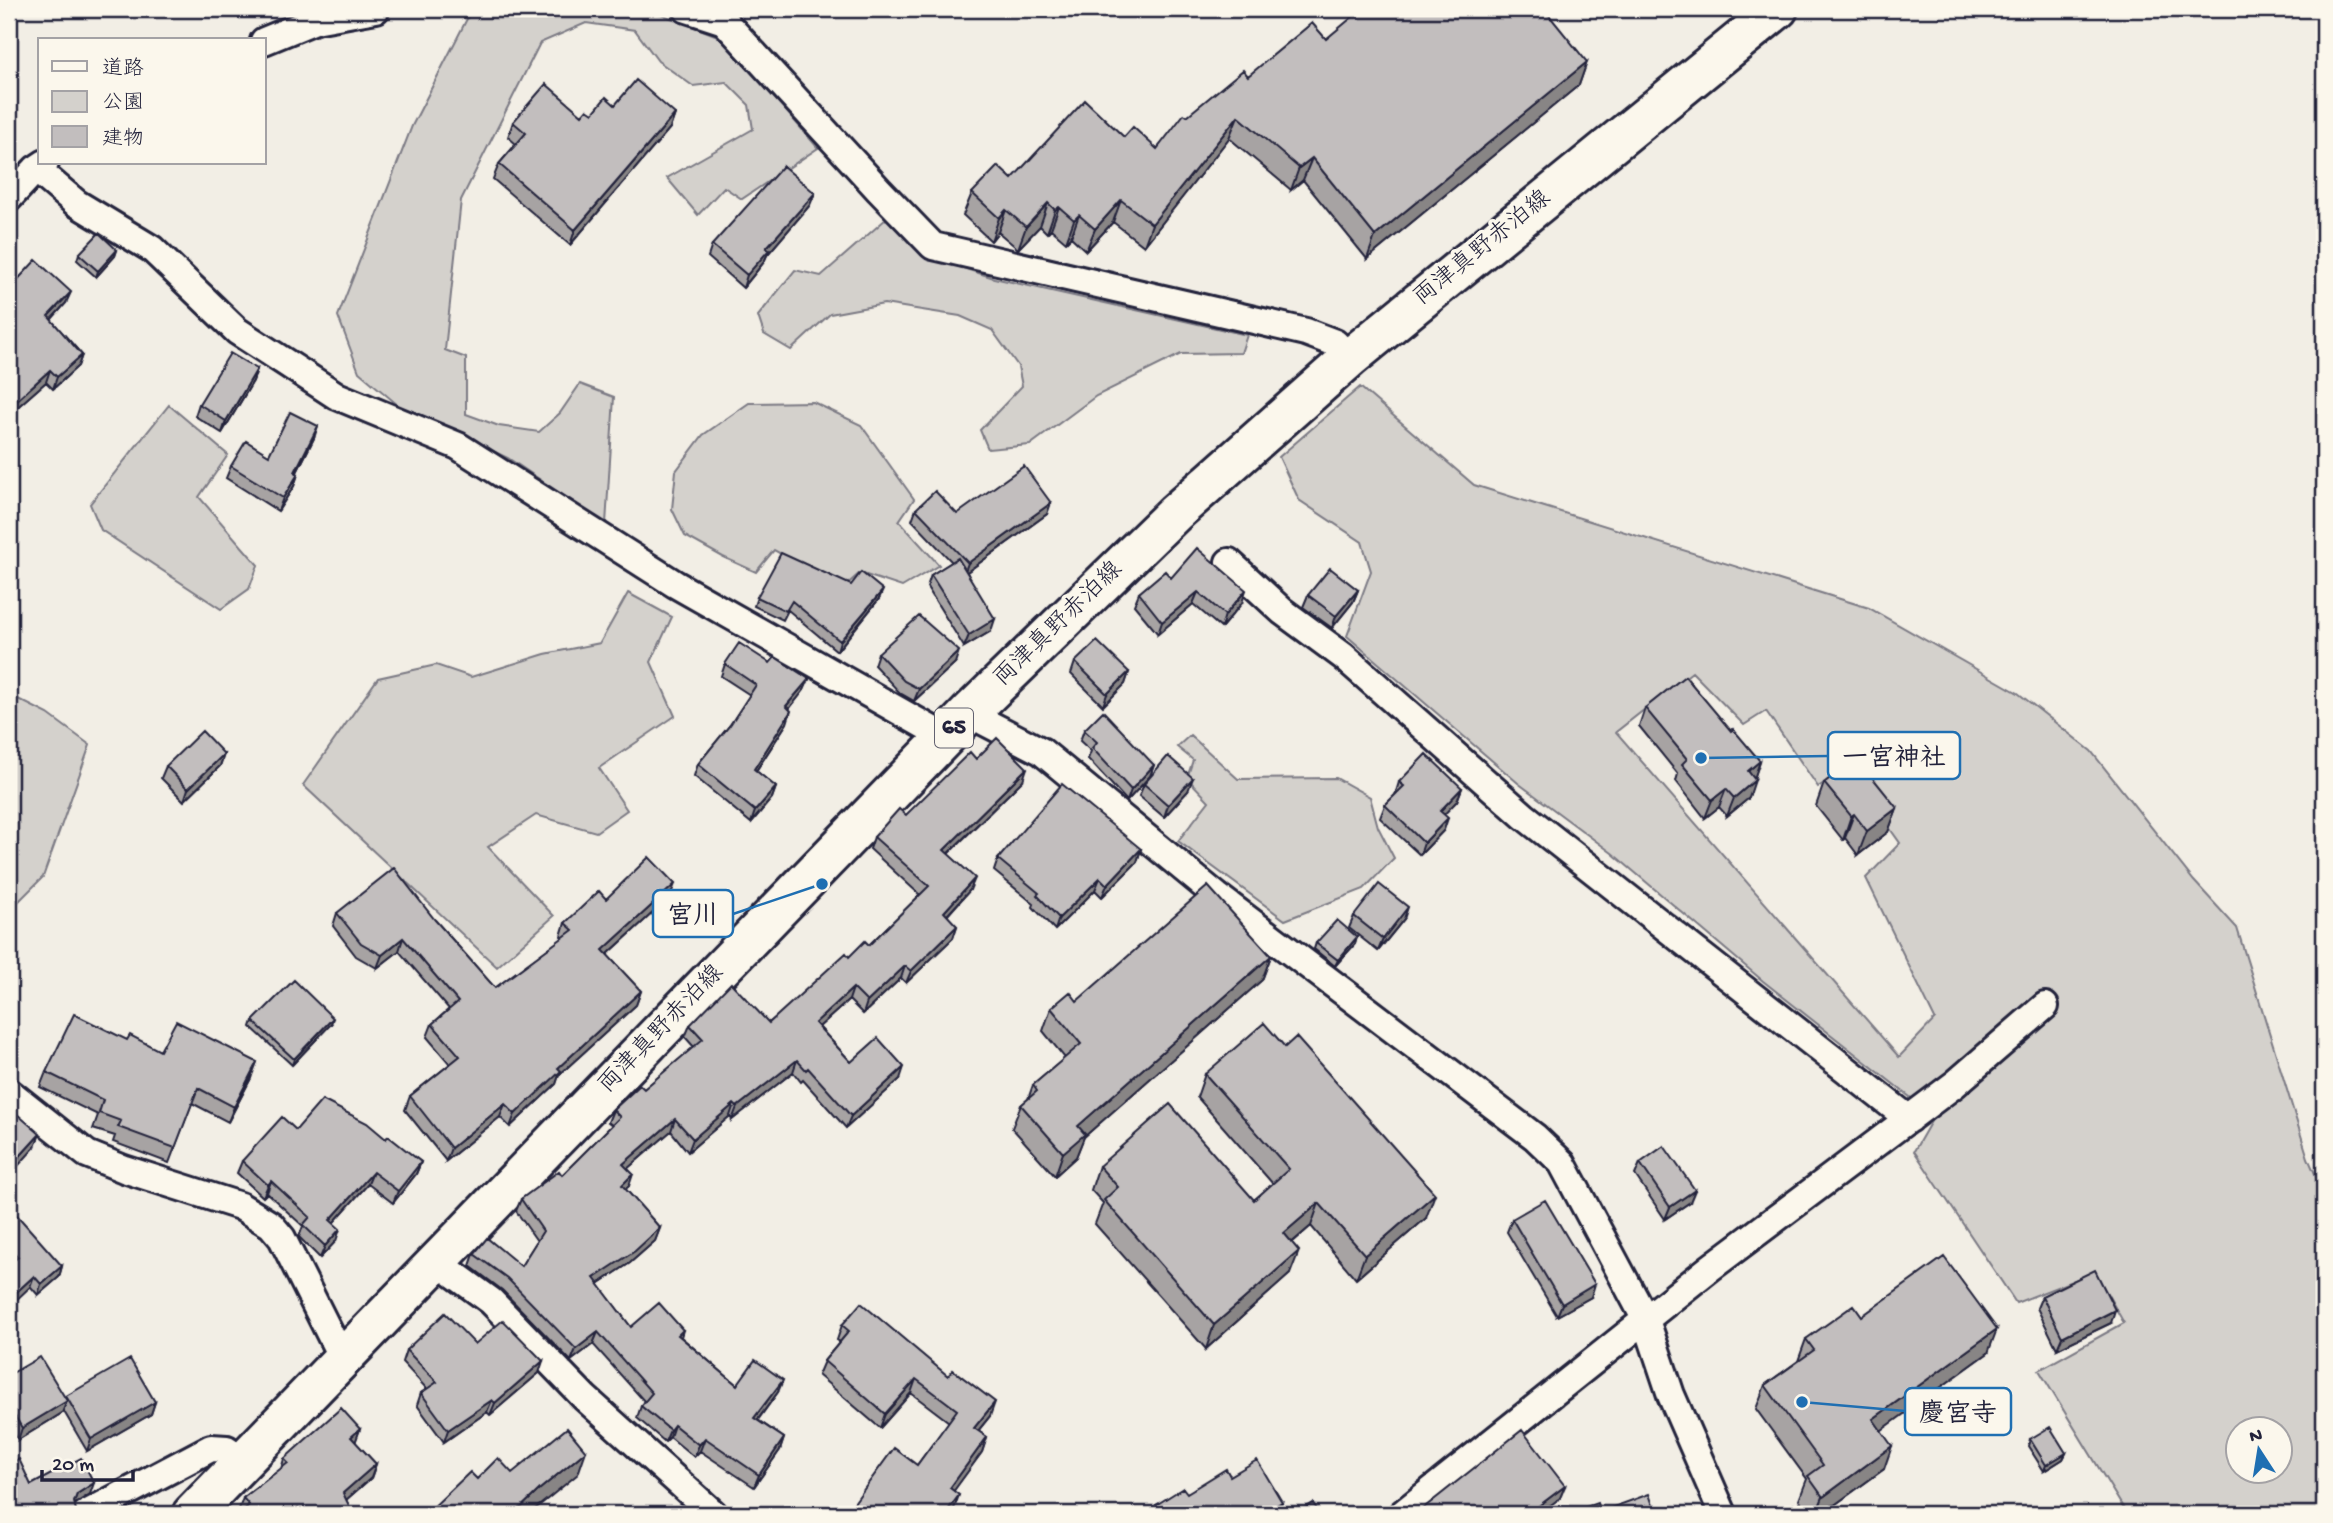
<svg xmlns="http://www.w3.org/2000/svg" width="2333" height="1523" viewBox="0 0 2333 1523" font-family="'Gochi Hand','Klee One',sans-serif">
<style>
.green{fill:#d4d1cc;stroke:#7b7a84;stroke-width:2;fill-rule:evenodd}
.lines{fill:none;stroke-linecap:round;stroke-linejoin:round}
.street-casing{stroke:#22223b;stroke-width:32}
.primary-casing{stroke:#22223b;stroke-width:44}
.street{stroke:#fbf7ec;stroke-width:26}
.primary{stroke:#fbf7ec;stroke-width:38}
.wall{fill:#a7a3a3;stroke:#22223b;stroke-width:2}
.shaded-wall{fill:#888585;stroke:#22223b;stroke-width:2}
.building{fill:#c2bebe;stroke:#22223b;stroke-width:2}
.labels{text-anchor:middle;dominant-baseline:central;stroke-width:7;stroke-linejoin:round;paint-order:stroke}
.shield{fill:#fbf7ec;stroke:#636270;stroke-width:2}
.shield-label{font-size:23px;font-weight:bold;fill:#22223b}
.street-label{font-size:24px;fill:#22223b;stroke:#fbf7ec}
.leader{fill:none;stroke:#1f6fb2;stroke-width:2.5}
.callout-dot{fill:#1f6fb2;stroke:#fbf7ec;stroke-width:2.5}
.callout{fill:#fbf7ec;stroke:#1f6fb2;stroke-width:2.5}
.callout-label{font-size:26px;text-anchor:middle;font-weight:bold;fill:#22223b}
</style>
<rect width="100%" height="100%" fill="#f2eee5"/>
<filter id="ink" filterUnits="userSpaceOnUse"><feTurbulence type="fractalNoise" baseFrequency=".0143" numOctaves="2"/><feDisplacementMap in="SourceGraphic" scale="14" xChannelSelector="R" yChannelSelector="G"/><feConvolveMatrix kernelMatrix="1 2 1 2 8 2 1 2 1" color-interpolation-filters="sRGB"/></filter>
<g filter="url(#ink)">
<path class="green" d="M472,9H648L723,38L818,148L742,199L724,187L698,215L667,178L753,129L749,105L726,82L693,86L658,61L635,30L586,23L540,43L461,200L445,350L466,358V414L499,426L539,432L560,413L580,384L614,397L606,524L508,458L399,406L359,372L338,316L412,126Z
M887,218L929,257L994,278L1247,335L1241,353L1181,354L1096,396L1030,445L988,449L980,430L1022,386L1018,366L992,330L960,316L884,304L830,314L791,350L764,334L758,316L795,270L821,276Z
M1360,387L1474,485L1869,608L2018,693L2091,751L2194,881L2237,928L2308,1158L2324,1194V1514H2127L2039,1370L2124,1323L2095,1272L2016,1303L1914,1151L1934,1116L1763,981L1612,853L1518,783L1347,636L1371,571L1362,542L1299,500L1279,457ZM1692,672L1744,725L1766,711L1818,787L1847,768L1900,843L1866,878L1935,1019L1899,1057L1616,732ZM2238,1428H2280V1470H2238Z
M813,402L861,425L914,499L899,521L939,565L902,587L860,573L843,588L774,550L756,572L723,557L685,536L672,509L676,471L703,435L749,403Z
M169,405L228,455L199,497L258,565L249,589L221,609L101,530L90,504Z
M628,593L672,617L651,662L675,716L599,768L627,810L596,832L536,815L488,847L554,916L497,967L303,785L378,678L436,665L471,677L545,654L600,643Z
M10,695L48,714L90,745L43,877L9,911V765L12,761L9,758Z
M1190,735L1238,779L1336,778L1370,797L1378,827L1394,858L1364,889L1285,920L1178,841L1209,801L1187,778L1193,760L1177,747Z"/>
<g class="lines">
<g class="street-casing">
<path id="street" d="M687,9L724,21L879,190L933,246L1306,332L1335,343L1350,358
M264,41L315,20L376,9
M36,169L76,203L152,249L237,331L337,396L458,446L675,584L945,737
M9,198L36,169L45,163
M1229,562L1282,611L1343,656L1524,816L1909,1119
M970,712L985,722L1041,751L1217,896L1535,1137L1562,1163L1646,1320L1671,1395L1723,1514
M9,1092L87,1154L124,1169L240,1206L271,1225L282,1238L342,1358
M436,1261L491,1301L585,1398L714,1514
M86,1514L211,1448L227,1449L242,1462
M1402,1514L1710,1268L1955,1084L2045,1006"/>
</g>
<g class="primary-casing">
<path id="primary" d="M192,1514L970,712L1175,513L1350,358L1778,9"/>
</g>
<use href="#street" class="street"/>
<use href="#primary" class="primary"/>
</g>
<path class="wall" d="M1379,10L1587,62L1579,85L1367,259L1303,180L1291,190L1229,138L1144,246L1113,222L1086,251L1071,237L1066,242L1051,229L1047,233L1040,226L1018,249L998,232L991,241L963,215L972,193L1124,137L1157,149L1187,116L1248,76L1326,39Z
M593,113L675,114L670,128L570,245L493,179L499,164L516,144L508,137L513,122Z
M810,205L767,255L764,262L743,288L708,257L712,245Z
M117,250L115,256L96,277L77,260L79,254Z
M9,289L66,303L51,320L82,355L78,366L53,389L46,382L13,411L9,407Z
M257,369L253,381L222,433L195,416L199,404Z
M314,438L297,472L298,474L294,486L278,511L226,478L231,466L269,455Z
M916,509L957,514H1047L967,572L991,631L964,647L927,587L931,575L952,562L912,520Z
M1171,578L1242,603L1221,628L1193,604L1158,634L1134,605L1139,593Z
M1358,590L1353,602L1332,628L1303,607L1308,595Z
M757,597L879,599L837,651L788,610L783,620L754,606Z
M878,653L955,663L914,701L900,693L874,665Z
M1075,662L1129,672L1125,684L1103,706L1071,674Z
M770,663L809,679L804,690L789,709L787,723L756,771L776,787L772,798L751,823L694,776L698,764L730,725L750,695L721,676L725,664Z
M1645,708L1731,731L1760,761L1754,778L1749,798L1727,816L1719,807L1705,818L1676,781L1678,774L1639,726Z
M1084,730L1154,765L1150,776L1127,801L1088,759L1091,751L1080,741Z
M224,754L220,766L184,801L161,778L166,766Z
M976,759L1023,780L948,854L970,890L947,916L957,926L953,938L906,983L901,978L863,1014L849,1000L819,1027L851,1062L900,1079L846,1128L803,1080L801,1082L793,1072L732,1120L730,1116L688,1152L671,1131L628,1168L629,1186L625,1189L660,1228L655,1241L630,1263L598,1284L631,1327L683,1330L681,1337L737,1385L778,1392L758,1420L784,1438L780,1450L754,1487L700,1451L694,1457L670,1437L665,1442L637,1418L641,1406L645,1402L593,1344L571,1361L502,1290L470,1266L474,1254L521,1266L537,1241L516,1211L521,1199L562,1175L612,1125L608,1122L613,1110L644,1089L694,1047L685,1037L690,1025L769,1023L849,957L869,945L920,895L870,849L874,837L906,815Z
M1399,782L1462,788L1457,801L1444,814V830L1420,855L1380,818L1385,805L1395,795Z
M1824,783L1897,808L1888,832L1858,855L1845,838L1843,840L1816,806Z
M1144,784L1188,791L1164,817L1139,796Z
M1141,849L1137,862L1102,897L1095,890L1055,930L1033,907L1034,904L994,871L998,859Z
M670,897L607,955L641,991L636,1005L559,1075L556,1084L510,1127L500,1117L446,1161L405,1110L410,1096L450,1064L427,1037L432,1024L449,1009L399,951L377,968L356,956L333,926L337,913L435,920L495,988L563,938L561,936L565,923L606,899Z
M1354,916L1404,919L1378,951L1349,928Z
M1357,937L1355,944L1335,966L1314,949L1316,943Z
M1271,956L1262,980L1084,1137L1076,1157L1055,1176L1012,1128L1021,1105L1028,1099L1033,1085L1065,1058L1043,1031L1051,1008Z
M253,1021L331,1024L292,1065L251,1027Z
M127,1040L160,1051L251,1078L228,1122L192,1103L169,1163L113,1142L115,1136L93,1129L98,1115L40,1087L46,1072Z
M1205,1074L1426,1218L1356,1279L1311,1226L1292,1243L1290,1274L1206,1349L1095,1224L1103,1203L1091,1190L1099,1166L1254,1200L1273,1184L1197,1097Z
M296,1130L386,1139L421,1162L416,1174L393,1203L368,1184L333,1223L336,1241L320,1258L299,1237L303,1226L267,1193L263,1197L237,1173L242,1161Z
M1640,1163L1690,1202L1665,1219L1635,1175Z
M1512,1219L1591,1297L1557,1316L1507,1232Z
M9,1220L62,1266L59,1277L38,1295L9,1262Z
M2042,1296L2111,1323L2057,1349L2037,1308Z
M1862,1316L1988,1353L1881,1430L1884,1469L1822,1514H1810L1799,1500L1807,1479L1756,1409L1765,1385L1798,1361L1806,1339Z
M842,1325L990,1416L978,1431L987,1437L982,1452L953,1491L954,1509L951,1514H846L917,1465L949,1422L911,1393L880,1428L818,1375L824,1361L840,1342L837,1340Z
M475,1344L539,1373L490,1415L487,1412L444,1442L417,1405L421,1393L427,1389L402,1362L406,1350Z
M9,1375L66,1399V1396L155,1402L151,1414L87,1451L63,1410L62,1413L18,1440L9,1426Z
M360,1429L355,1442L376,1464L371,1478L346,1500L353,1514H239L240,1513L238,1512L243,1498L281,1469L284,1459Z
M2030,1439L2066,1453L2063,1459L2044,1471L2028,1446Z
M1230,1476L1282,1502L1277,1514H1152L1156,1505Z"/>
<path class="shaded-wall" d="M1587,62L1579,85L1367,259L1375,236Z
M675,114L670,128L570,245L575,230Z
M1238,116L1229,138L1144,246L1152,224Z
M1312,158L1303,180L1291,190L1299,168Z
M815,193L810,205L767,255L764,262L743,288L747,275L766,248Z
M1121,200L1113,222L1086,251L1095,229Z
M1048,203L1040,226L1018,249L1026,227Z
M1059,207L1051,229L1047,233L1055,210Z
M1006,210L998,232L991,241L999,218Z
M1079,215L1071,237L1066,242L1074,220Z
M117,250L115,256L96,277L98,271Z
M71,292L66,303L44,327L48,316Z
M82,355L78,366L53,389L57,377Z
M257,369L253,381L222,433L226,421Z
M50,370L46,382L13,411L17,400Z
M318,426L314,438L291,484L295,472Z
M298,474L294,486L278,511L283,498Z
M1051,503L1047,514L964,574L968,563Z
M883,590L879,599L837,651L840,641Z
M1246,590L1242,603L1221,628L1225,615Z
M1358,590L1353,602L1332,628L1336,616Z
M1198,592L1193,604L1158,634L1162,622Z
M995,619L991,631L964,647L969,635Z
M959,651L955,663L914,701L919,689Z
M1129,672L1125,684L1103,706L1107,694Z
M809,679L804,690L782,718L786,706Z
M791,711L787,723L750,780L754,769Z
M224,754L220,766L184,801L188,789Z
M1760,761L1754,779L1748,771Z
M1154,765L1150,776L1127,801L1131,790Z
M1027,768L1023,780L939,862L944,850Z
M1193,778L1188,791L1164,817L1168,805Z
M1755,780L1749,798L1727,816L1734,798Z
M776,787L772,798L751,823L755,811Z
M1462,788L1457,801L1436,823L1440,811Z
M1726,789L1719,807L1705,818L1712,800Z
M1897,808L1888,832L1858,855L1867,831Z
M1854,814L1845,838L1843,840L1851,816Z
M1448,818L1444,830L1420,855L1424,843Z
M1141,849L1137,862L1102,897L1107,885Z
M975,878L970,890L939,924L944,912Z
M1100,878L1095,890L1055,930L1059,918Z
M675,884L670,897L598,963L603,950Z
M1408,907L1404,919L1378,951L1383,939Z
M957,926L953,938L906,983L911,971Z
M1357,937L1355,944L1335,966L1338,960Z
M403,938L399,951L377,968L382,955Z
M1271,956L1262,980L1084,1137L1076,1157L1055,1176L1063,1153L1078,1126Z
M905,966L901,978L863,1014L867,1002Z
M853,988L849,1000L810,1035L815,1023Z
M641,991L636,1005L559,1075L556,1084L510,1127L515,1114L558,1068Z
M333,1018L331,1024L292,1065L294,1059Z
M797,1060L793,1072L732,1120L737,1107Z
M257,1062L251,1078L228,1122L234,1107Z
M904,1067L900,1079L846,1128L851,1116Z
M505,1104L500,1117L446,1161L451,1148Z
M734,1104L730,1116L688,1152L693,1139Z
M675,1119L671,1131L619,1176L623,1164Z
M40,1134L35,1147L9,1176L11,1166Z
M421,1162L416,1174L393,1203L398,1191Z
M373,1172L368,1184L325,1232L330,1220Z
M633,1174L629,1186L617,1197L622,1185Z
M271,1181L267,1193L263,1197L268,1185Z
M1695,1190L1690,1202L1665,1219L1670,1207Z
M1435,1194L1426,1218L1356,1279L1365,1255Z
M1319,1203L1311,1226L1275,1257L1284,1233Z
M660,1228L655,1241L630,1263L589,1290L594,1278Z
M340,1229L336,1241L320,1258L325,1246Z
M1299,1251L1290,1274L1206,1349L1214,1325Z
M62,1266L59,1277L38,1295L41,1284Z
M34,1276L30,1287L9,1307V1299Z
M1595,1284L1591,1297L1557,1316L1562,1304Z
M2115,1310L2111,1323L2057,1349L2062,1337Z
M1997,1329L1988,1353L1864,1443L1873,1419Z
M598,1332L593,1344L571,1361L576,1349Z
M543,1361L539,1373L490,1415L495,1403Z
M916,1379L911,1393L880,1428L885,1414Z
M783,1380L778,1392L750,1430L754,1418Z
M492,1400L487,1412L444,1442L448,1430Z
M67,1401L62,1413L18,1440L22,1428Z
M155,1402L151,1414L87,1451L91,1439Z
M995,1402L990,1416L969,1442L974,1428Z
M674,1425L670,1437L665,1442L670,1430Z
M360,1429L355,1443L351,1437Z
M987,1437L982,1452L945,1503L950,1488Z
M705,1438L700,1451L694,1457L699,1445Z
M784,1438L780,1450L754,1487L759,1475Z
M1892,1446L1884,1469L1822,1514H1816L1823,1497Z
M586,1451L578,1474L529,1514H514L540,1489Z
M2066,1453L2063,1459L2044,1471L2046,1465Z
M376,1464L371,1478L338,1507L343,1493Z
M94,1483L90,1494L73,1505L77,1494Z
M1565,1486L1560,1498L1539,1514H1528Z
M959,1495L954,1509L951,1514H945Z
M1282,1502L1277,1514H1261Z
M298,1508L296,1514H288Z"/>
<path class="building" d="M1362,9H1378L1379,10L1381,9H1544L1587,62L1375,236L1312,158L1299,168L1238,116L1152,224L1121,200L1095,229L1079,215L1074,220L1059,207L1055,210L1048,203L1026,227L1006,210L999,218L972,193L998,166L1012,179L1085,100L1124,137L1133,127L1157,149L1184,114L1187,116L1243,70L1248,76L1312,23L1326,39Z
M636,80L675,114L575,230L499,164L526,133L513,122L546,84L582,115L587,109L593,113L606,97L615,105Z
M783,166L815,193L766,248L769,250L747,275L712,245Z
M99,233L117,250L98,271L79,254Z
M36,260L71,292L48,316L82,355L57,377L50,370L17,400L9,391V289Z
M230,353L257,369L226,421L199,404Z
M290,412L318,426L295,472L298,474L283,498L231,466L246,441L269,455Z
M1024,466L1051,503L968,563L916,509L935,491L957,514Z
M1197,548L1246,590L1225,615L1198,592L1162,622L1139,593L1165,571L1171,578Z
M781,553L851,585L861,572L883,590L840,641L792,601L786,611L757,597Z
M958,558L995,619L969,635L931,575Z
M1330,568L1358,590L1336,616L1308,595Z
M919,616L959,651L919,689L904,681L878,653Z
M1097,641L1129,672L1107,694L1075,662Z
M739,643L770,663L775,657L809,679L786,706L791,711L754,769L776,787L755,811L698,764L730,725L756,685L725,664Z
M1685,676L1731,731L1733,729L1760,761L1748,771L1755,780L1734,798L1726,789L1712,800L1682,764L1687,759L1645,708Z
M1103,711L1154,765L1131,790L1092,748L1097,742L1084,730Z
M202,731L224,754L188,789L166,766Z
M997,738L1027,768L944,850L975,878L944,912L957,926L911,971L905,966L867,1002L853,988L815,1023L851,1062L878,1038L904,1067L851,1116L808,1068L806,1070L797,1060L737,1107L734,1104L693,1139L675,1119L623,1164L633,1174L622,1185L660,1228L635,1251L594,1278L631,1327L659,1303L683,1330L678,1335L737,1385L755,1360L783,1380L754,1418L784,1438L759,1475L705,1438L699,1445L674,1425L670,1430L641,1406L652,1393L598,1332L576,1349L507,1278L474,1254L487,1238L521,1266L543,1231L521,1199L559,1171L562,1175L620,1117L613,1110L640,1085L644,1089L703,1039L690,1025L731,983L769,1023L846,953L849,957L865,941L869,945L929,886L874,837L899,809L906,815L970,752L976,759Z
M1426,754L1462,788L1440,811L1448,818L1424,843L1385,805L1404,786L1399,782Z
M1168,756L1193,778L1168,805L1144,784Z
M1856,757L1897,808L1867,831L1854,814L1851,816L1824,783Z
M1062,784L1141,849L1107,885L1100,878L1059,918L1037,895L1039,893L998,859Z
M649,857L675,884L603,950L641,991L558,1068L561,1071L515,1114L505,1104L451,1148L410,1096L460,1056L432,1024L458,1002L403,938L382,955L361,943L337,913L394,868L435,920L495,988L573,930L565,923L599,891L606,899Z
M1379,884L1408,907L1383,939L1354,916Z
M1208,886L1271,956L1078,1126L1085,1134L1063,1153L1021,1105L1037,1091L1033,1085L1081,1044L1051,1008L1070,992L1077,1001Z
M1337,920L1357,937L1338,960L1316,943Z
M294,980L333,1018L294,1059L253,1021Z
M74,1014L127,1040L130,1035L160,1051L176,1021L257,1062L234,1107L198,1088L175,1148L118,1127L121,1121L99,1113L103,1100L46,1072Z
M1264,1023L1285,1047L1296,1037L1435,1194L1365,1255L1319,1203L1284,1233L1299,1251L1214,1325L1104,1200L1118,1187L1099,1166L1170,1104L1254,1200L1289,1169L1205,1074Z
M322,1100L367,1123L386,1139L388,1136L421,1162L398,1191L373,1172L330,1220L340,1229L325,1246L303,1225L310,1217L271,1181L268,1185L242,1161L282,1117L296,1130Z
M9,1107L40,1134L11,1166L9,1164Z
M1664,1146L1695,1190L1670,1207L1640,1163Z
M1545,1200L1595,1284L1562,1304L1512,1219Z
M16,1214L62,1266L41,1284L34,1276L9,1299V1265L18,1257L9,1247V1220Z
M1944,1257L1997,1329L1873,1419L1892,1446L1823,1497L1808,1476L1823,1465L1765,1385L1814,1350L1806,1339L1854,1305L1862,1316Z
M2095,1270L2115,1310L2062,1337L2042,1296Z
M861,1303L948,1376L953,1370L995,1402L974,1428L987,1437L950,1488L959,1495L945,1514H899L895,1511L893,1514H846L894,1448L917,1465L957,1410L916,1379L885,1414L824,1361L849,1331L842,1325Z
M445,1313L475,1344L503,1320L543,1361L495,1403L492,1400L448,1430L421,1393L437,1382L406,1350Z
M40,1357L67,1401L22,1428L9,1406V1388L11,1387L9,1383V1375Z
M130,1359L155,1402L91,1439L66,1396Z
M341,1408L360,1429L351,1437L376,1464L343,1493L353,1514H302L298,1508L288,1514H239L249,1505L243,1498L288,1463L284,1459Z
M2050,1427L2066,1453L2046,1465L2030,1439Z
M567,1428L586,1451L540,1489L514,1514H426L470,1472L477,1479L498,1458L512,1473Z
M1522,1430L1565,1486L1528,1514H1416Z
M81,1458L94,1483L77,1494L74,1502L76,1510L80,1514H9V1464L19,1459L31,1485Z
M1257,1460L1282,1502L1261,1514H1161L1156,1505L1183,1488L1187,1493L1226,1469L1230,1476Z
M1649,1494L1656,1514H1572V1512L1597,1503L1600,1512Z
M1313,1503L1320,1514H1295Z
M1794,1504L1802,1514H1780Z
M108,1511L110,1514H100Z"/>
</g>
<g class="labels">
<rect class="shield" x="935" y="708.5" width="38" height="39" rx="5"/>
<g class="shield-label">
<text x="954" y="728">65</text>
</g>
<g class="street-label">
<text transform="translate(1483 249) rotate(-39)">両津真野赤泊線</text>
<text transform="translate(1059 625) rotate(-44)">両津真野赤泊線</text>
<text transform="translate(662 1030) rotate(-46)">両津真野赤泊線</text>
</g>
</g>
<path class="leader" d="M1701 758L1828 756M822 884L733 914M1802 1402L1905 1411"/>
<g class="callout-dot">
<circle cx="1701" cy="758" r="7"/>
<circle cx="822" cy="884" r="7"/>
<circle cx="1802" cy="1402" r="7"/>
</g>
<g class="callout">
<rect x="1828" y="732" width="132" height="47" rx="7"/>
<rect x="653" y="890" width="80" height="47" rx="7"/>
<rect x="1905" y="1388" width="106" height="47" rx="7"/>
</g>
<g class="callout-label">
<text x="1894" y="765">一宮神社</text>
<text x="693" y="923">宮川</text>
<text x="1958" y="1421">慶宮寺</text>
</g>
<rect width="2333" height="1523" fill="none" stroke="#fbf7ec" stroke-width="35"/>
<rect x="18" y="18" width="2298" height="1488" fill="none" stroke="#22223b" stroke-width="2.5" filter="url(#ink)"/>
<rect x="38" y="38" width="228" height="126" fill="#fbf7ec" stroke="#a4a2a5" stroke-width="2"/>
<rect x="52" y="61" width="35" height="10" fill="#fbf7ec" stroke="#a4a2a5" stroke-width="2"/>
<text x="102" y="74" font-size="21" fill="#22223b">道路</text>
<rect x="52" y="91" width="35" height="21" fill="#d4d1cc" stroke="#a4a2a5" stroke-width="2"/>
<text x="102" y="108" font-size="21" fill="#22223b">公園</text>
<rect x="52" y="126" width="35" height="21" fill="#c2bebe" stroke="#a4a2a5" stroke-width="2"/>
<text x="102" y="144" font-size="21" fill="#22223b">建物</text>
<g transform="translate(2259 1450) rotate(348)"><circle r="33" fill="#fbf7ec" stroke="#a4a2a5" stroke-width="2"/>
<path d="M0-5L12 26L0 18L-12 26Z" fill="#1f6fb2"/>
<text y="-10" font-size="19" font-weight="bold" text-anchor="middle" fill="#22223b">N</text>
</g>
<path d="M42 1470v10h91v-10" fill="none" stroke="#22223b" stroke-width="3.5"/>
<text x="52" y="1470" font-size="21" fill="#22223b" stroke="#fbf7ec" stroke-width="5" paint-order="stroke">20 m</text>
</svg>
